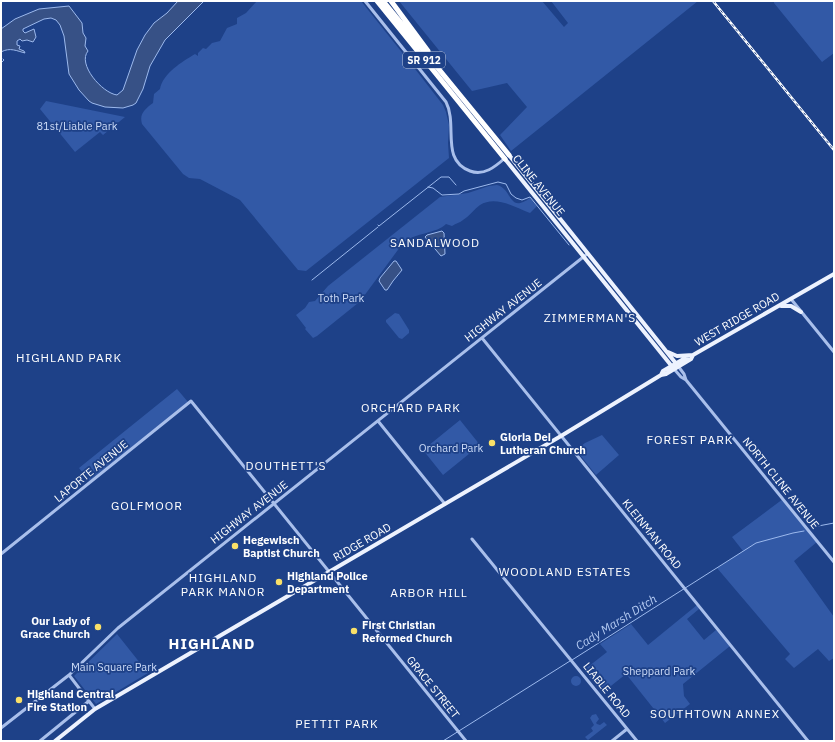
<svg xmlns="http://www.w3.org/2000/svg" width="835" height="742" viewBox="0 0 835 742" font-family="'IBM Plex Sans',sans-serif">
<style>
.green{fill:#3259a6}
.water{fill:#375186;stroke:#9cb9ed}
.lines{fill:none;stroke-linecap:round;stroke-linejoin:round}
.stream{stroke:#9cb9ed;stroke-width:1}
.minor{stroke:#a9bfeb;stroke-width:3}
.major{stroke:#edf2fe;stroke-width:4}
.highway{stroke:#fff;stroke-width:5}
.rail-casing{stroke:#fff;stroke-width:2.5}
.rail{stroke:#1e4188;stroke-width:1;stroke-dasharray:3;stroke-linecap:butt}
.poi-dot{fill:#fae068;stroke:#1e4188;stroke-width:1.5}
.labels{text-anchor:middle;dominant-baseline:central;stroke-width:3.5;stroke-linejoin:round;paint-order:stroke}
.shield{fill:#1e4188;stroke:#bcc6db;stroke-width:1}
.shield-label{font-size:10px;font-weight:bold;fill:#fff}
.park-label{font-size:11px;fill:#cddcf8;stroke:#1e4188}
.street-label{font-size:11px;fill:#fff;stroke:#1e4188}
.poi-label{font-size:11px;font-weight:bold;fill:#fff;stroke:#1e4188;text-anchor:start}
.neighbourhood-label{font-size:12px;letter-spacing:1px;fill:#fff;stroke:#1e4188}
.water-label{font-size:12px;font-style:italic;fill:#b4caf2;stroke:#1e4188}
.district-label{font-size:15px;font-weight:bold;letter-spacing:1px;fill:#fff;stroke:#1e4188}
</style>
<rect width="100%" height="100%" fill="#1e4188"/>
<path class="green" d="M257,1H361L412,65L443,105L446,112L449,125L448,143L449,158L306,271L298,270L240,200L200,179L189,178L183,174L142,124C139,114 145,109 153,103L154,94L160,89C163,73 182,62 195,54L198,56V53L203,48L206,49L212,43L220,41L227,28L237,24V18L246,13Z
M399,1H542L564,27L568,23L551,1H698L511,151L500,135L527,107L507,83L472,91Z
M774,1H834V53L822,62L774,3Z
M46,101L125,117L103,135L100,132L75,152L40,109Z
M497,185C513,189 508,214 530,198L537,206L530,213C515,207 495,195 480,205C474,209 470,216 463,220C460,223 456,223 452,226L446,224C436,234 416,232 403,243L364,296L363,299L317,336L313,338L305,329L306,328L296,315L305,308L309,302L315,301L328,286L440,197L468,193L489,186Z
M395,313L399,314L409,330V333L402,339L399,338L386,322V320Z
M177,389L188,402L89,481L79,468Z
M460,420L480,445L443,475L423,450Z
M602,435L619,455L596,475L576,450L585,443Z
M783,499L817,542L794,561L834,617V658L829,661L818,649L794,668L785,659L790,654L717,568L743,551L732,537Z
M697,605L699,609L687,619L704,640L716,630L730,646L683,684L684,696L690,704L665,723L626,674L602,693L584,670L607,652L600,644L631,624L648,645Z
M117,634L148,673L96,704L74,676Z
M571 681a5 5 0 1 1 10 0a5 5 0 1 1-10 0Z
M596,714L599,719L596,723L597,724L600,725L604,722L607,725L588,740L585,737L593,731L591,728L594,725L590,718L592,715Z"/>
<path class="water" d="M178,1H204L165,40L150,66L143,89L136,103L133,105L123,108L105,107L92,103L89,101L79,90L69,74L64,36L60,25L56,20L51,18L44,19L23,29V31L25,33L34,29L36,37L33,42L27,40L22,41L20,39L17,41V45L20,46L19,49L24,51L25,53C17,51 10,47 1,52V29L15,19L39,9L69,6L82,23L83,33L86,38L85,46L88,51C77,64 102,93 117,95L123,90L137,50L145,35L154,23L167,13Z
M442,231L444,233L445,254L441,256L425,237L427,235Z
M394,261H396L402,270L393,281L387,290H385L379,281L380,278Z"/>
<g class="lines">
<path class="stream" d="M1,63L4,60L3,59
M428,187L433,188L442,195L459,194L464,191L498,182L506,184L511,194L516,198L522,200L530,197L569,245
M378,225L379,226L441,177H449L456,185
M312,280L378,227
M813,527L834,523
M572,660L756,543L793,533L804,531
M443,741L570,661"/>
<path class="minor" d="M365,1L446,102C458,125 440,160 470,171C484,176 495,167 505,158
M791,299L834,352
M482,338L808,741
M678,366L684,374L686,380L834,562
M674,369L681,377L686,380
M378,421L445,504
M472,539L637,741
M1,554L191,401L466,741
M69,675L95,709
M1,728L69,675L118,628L587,254
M40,741L89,701
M612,741L627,729"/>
<path class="major" d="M509,155L678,366
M505,159L674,369
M781,306H791L801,312
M668,352L677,356L693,355L834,274
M661,375L663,371L687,357
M55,741L95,709L561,436L661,375L666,374L691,359L693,355"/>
<path class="highway" d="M377,1L505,159
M383,1L509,155
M391,1L428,51"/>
<g class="rail-casing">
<path id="rail" d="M713,1L834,150"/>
</g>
<use href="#rail" class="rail"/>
</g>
<g class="poi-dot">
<circle cx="492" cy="443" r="4"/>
<circle cx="235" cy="546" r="4"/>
<circle cx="279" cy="582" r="4"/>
<circle cx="98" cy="627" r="4"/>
<circle cx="354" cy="631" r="4"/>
<circle cx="19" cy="700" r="4"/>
</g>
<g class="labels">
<rect class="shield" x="403" y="52" width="42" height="16" rx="3"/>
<g class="shield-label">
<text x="424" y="60">SR 912</text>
</g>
<g class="park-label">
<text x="77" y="126">81st/Liable Park</text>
<text x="341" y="298">Toth Park</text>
<text x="451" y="448">Orchard Park</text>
<text x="114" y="667">Main Square Park</text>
<text x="659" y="671">Sheppard Park</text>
</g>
<g class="street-label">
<text transform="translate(539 185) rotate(51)">CLINE AVENUE</text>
<text transform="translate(503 310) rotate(-38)">HIGHWAY AVENUE</text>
<text transform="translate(737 319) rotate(-30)">WEST RIDGE ROAD</text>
<text transform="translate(91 471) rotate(-39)">LAPORTE AVENUE</text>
<text transform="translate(781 483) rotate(51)">NORTH CLINE AVENUE</text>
<text transform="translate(249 512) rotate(-38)">HIGHWAY AVENUE</text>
<text transform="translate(652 534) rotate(51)">KLEINMAN ROAD</text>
<text transform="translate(362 542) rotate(-30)">RIDGE ROAD</text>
<text transform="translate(433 687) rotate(51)">GRACE STREET</text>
<text transform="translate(607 690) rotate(51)">LIABLE ROAD</text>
</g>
<g class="poi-label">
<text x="500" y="437">Gloria Dei<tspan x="500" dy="13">Lutheran Church</tspan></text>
<text x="243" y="540">Hegewisch<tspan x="243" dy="13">Baptist Church</tspan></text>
<text x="287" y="576">Highland Police<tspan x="287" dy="13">Department</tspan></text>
<text x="90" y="621" text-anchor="end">Our Lady of<tspan x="90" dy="13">Grace Church</tspan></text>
<text x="362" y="625">First Christian<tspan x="362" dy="13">Reformed Church</tspan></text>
<text x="27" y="694">Highland Central<tspan x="27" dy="13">Fire Station</tspan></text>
</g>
<g class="neighbourhood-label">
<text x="435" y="242">SANDALWOOD</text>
<text x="590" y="317">ZIMMERMAN'S</text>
<text x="69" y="357">HIGHLAND PARK</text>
<text x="411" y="407">ORCHARD PARK</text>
<text x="690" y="439">FOREST PARK</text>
<text x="286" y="465">DOUTHETT'S</text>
<text x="147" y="505">GOLFMOOR</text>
<text x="565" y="571">WOODLAND ESTATES</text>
<text x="223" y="577">HIGHLAND<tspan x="223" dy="14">PARK MANOR</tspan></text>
<text x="429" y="592">ARBOR HILL</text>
<text x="715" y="713">SOUTHTOWN ANNEX</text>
<text x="337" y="723">PETTIT PARK</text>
</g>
<g class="water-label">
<text transform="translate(616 622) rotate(-32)">Cady Marsh Ditch</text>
</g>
<g class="district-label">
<text x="212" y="643">HIGHLAND</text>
</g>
</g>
<rect width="835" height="742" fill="none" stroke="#ffffff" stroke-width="4"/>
</svg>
